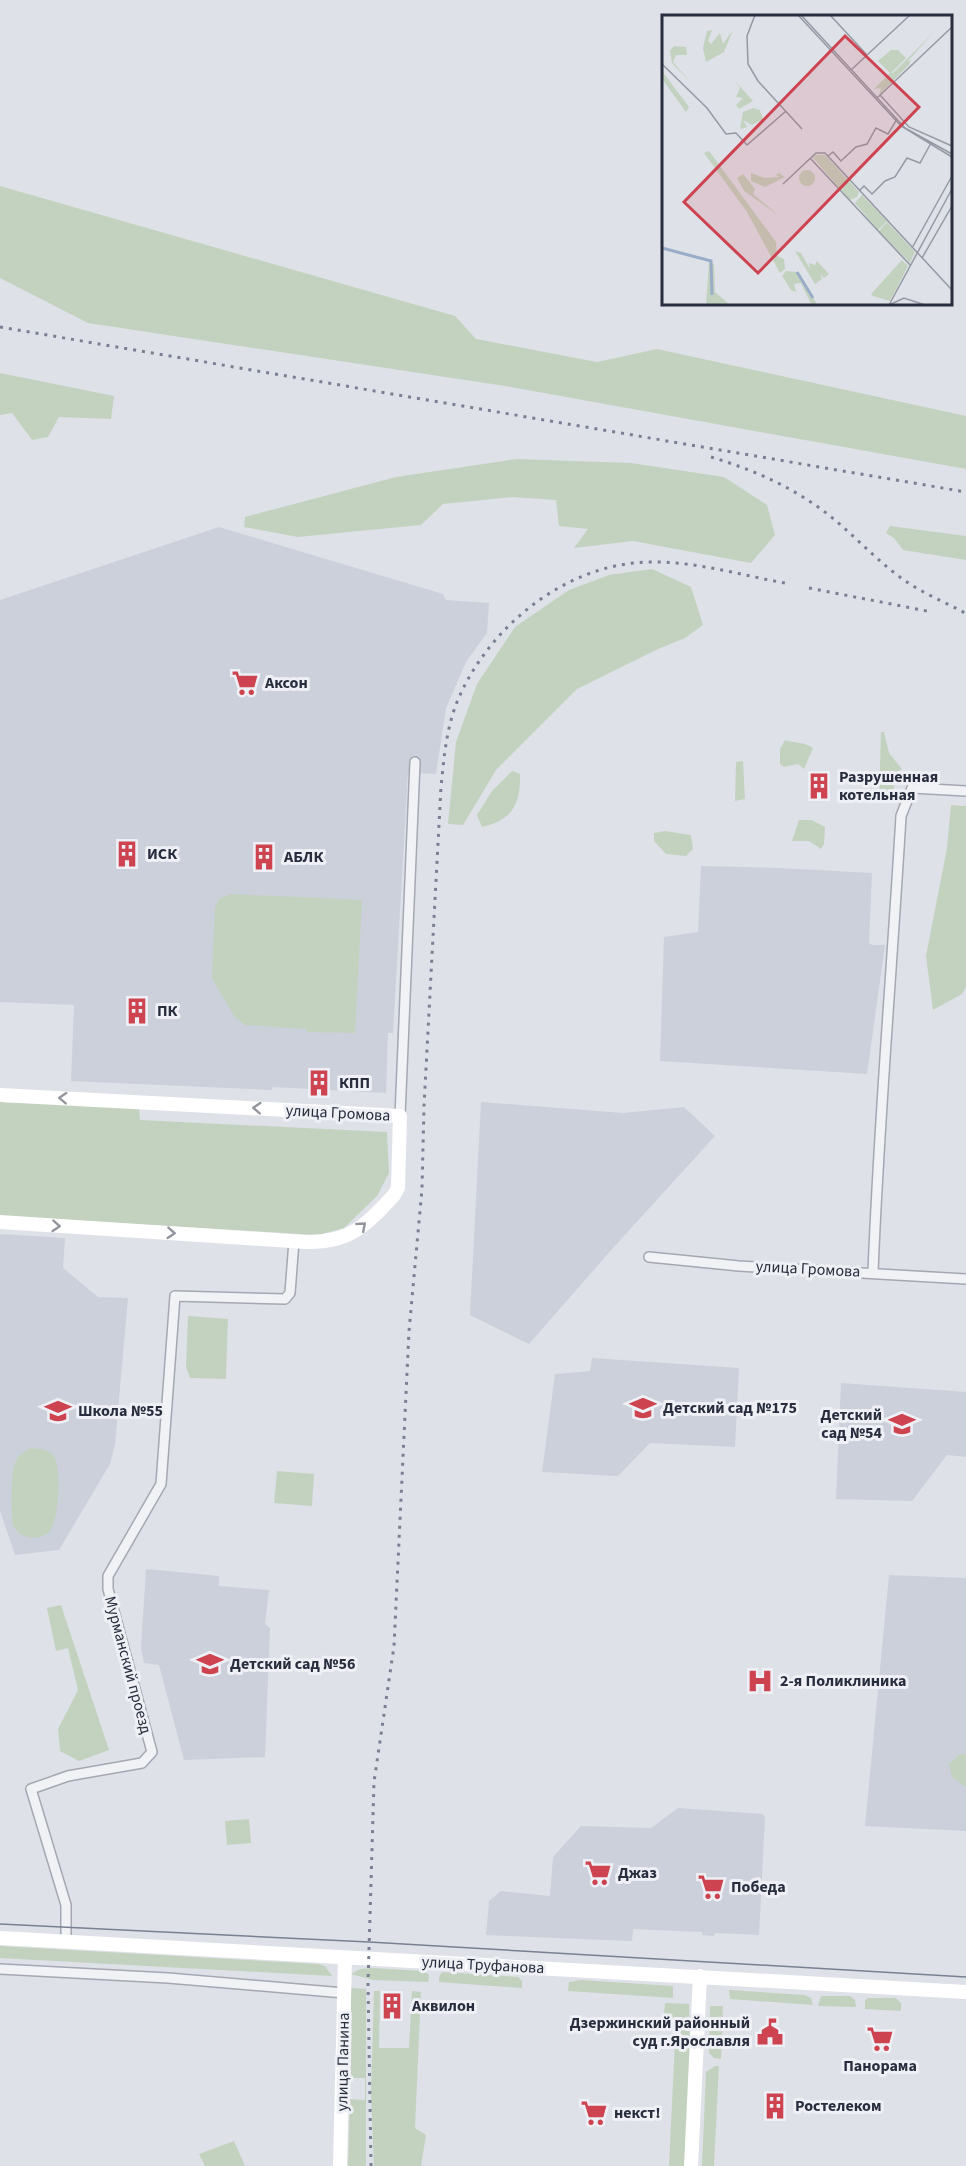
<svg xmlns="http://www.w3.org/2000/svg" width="966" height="2166" viewBox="0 0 966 2166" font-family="'Source Sans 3',sans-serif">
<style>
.built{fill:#ccd0da}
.green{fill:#c3d2bf}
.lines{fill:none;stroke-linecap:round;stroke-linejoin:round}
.street-casing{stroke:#a4a8b2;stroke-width:12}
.street{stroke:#f1f2f6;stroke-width:9}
.secondary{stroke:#fff;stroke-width:14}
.tram{stroke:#788091;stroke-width:1.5}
.rail{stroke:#788091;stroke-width:3;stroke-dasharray:3 6;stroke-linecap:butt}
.oneway{stroke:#94969e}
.labels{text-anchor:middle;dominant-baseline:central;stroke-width:6;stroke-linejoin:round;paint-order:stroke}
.poi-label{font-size:16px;font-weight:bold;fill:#282e3e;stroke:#eef0f5;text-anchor:start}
.street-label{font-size:16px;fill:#282e3e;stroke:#eef0f5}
.inset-river{fill:none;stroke:#99adc8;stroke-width:3}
.inset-road{fill:none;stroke:#9599a4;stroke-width:1.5}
.view{fill:#cd434f;fill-opacity:0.15;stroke:#cd434f;stroke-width:3}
.inset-edge{fill:none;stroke:#282e3e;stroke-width:3}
</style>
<rect width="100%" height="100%" fill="#dee1e8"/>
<path class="built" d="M219,527L443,594L446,600L489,603L487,633L466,662L446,708L436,774L408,773L393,1033H388L386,1093L273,1087L272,1090L71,1081L74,1005L0,1002V600Z
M701,866L779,868L872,873L869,943L872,945H885L867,1074L660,1061L664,937L698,932Z
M481,1102L623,1113L684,1107L715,1136L613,1248L529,1344L470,1315Z
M0,1234L65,1238L63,1268L98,1297L128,1298L115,1444L110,1464L59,1550L15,1555L0,1511Z
M592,1358L739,1368L735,1447L650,1443L618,1476L542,1472L555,1374L590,1371Z
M841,1383L966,1392V1457L947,1455L912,1501L836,1499Z
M146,1569L219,1576V1586L269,1590L265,1624L270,1628L265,1757L184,1760L159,1665L144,1663L141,1648Z
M889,1575L966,1578V1831L865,1826Z
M678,1808L763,1814L765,1818L759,1935L715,1933L714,1936L702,1935V1932L633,1929L632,1941L486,1935L489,1901L501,1891L550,1896L553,1857L581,1826L651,1828Z"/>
<path class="green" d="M0,186L455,316L476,339L597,362L657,349L966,416V469L505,386L88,323L0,278Z
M0,373L114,396L111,419L59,417L48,437L32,440L12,413L0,415Z
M516,459L631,463L724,477L767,505L775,535L751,563L633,541L574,548L588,529L559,526L556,500L512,497L443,504L421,525L298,537L244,527L245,517L396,477Z
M890,526L966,536V560L903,550L894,538L886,533Z
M652,569L691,587L703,625L685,638L658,649L577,689L496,770L463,825L448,824L456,742L477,684L515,627L569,590L609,575Z
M881,732H884L889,753L902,769L895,773L893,800H879Z
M785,740C794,743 805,742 813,748L804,769L798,764L784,767L780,764V749Z
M743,761L745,799L735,801L736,762Z
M512,771L520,774C521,803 512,821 482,827L477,815L492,791Z
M951,805L966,806V987L962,994L933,1010L926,956L947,848Z
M799,820H812L825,827L824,844L821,849L809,841H792Z
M665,831L691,835L693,849L686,856L666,854L654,841V833Z
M231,894L362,900L355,1033L307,1032L306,1029L245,1025L234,1016L212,978L215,907L220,898Z
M0,1102L139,1108L140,1120L387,1132L389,1173L377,1196L344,1228L318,1235L0,1216Z
M188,1316L228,1319L226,1379L190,1378L186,1367Z
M31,1448C39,1449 47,1449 53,1455C62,1464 59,1521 50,1531C40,1541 21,1540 14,1527C10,1519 11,1471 15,1463C18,1455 24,1451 31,1448Z
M277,1471L314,1474L312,1506L274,1503Z
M61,1605L109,1750L79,1761L60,1751L58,1729L78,1690L68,1648L56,1651L47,1608Z
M966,1754V1787L952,1777L949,1764L959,1755Z
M249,1819L251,1843L227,1845L225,1821Z
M0,1946L318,1964L325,1966L332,1976L0,1958Z
M372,1968L424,1971L429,1975L428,1982L373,1980L351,1974L360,1969Z
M442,1972L518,1977L522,1981V1988L439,1982V1977Z
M581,1980L673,1986V1998L568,1991L569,1982Z
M351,1988L366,1989V2166H348L350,2099L365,2100V2078H351Z
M729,1990L805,1995L811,1998L813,2005L730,1999Z
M374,1991H380L379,2048H409L412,1991L421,1992L415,2128L426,2135L421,2166H374L371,2094Z
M821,1996H850L855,2000L856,2007L818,2006Z
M867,1998H896L901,2003V2011L865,2009V2001Z
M665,2003L689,2004L690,2047L685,2166H669L676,2020L664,2016Z
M710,2006H723L721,2059L714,2058L709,2053Z
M715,2066H719L714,2166H702L706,2072Z
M234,2141L245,2166H205L199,2154Z"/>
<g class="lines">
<g class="street-casing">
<path id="street" d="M400,1116L415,762
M649,1257L739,1266L966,1279
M873,1272C879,1120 892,968 901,816L912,788L966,791
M66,1941V1905L31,1789L68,1776L142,1763L152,1752L108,1589V1576L161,1484L175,1296L285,1299L290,1293L294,1241
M0,1969L168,1978L344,1993"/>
</g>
<use href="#street" class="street"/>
<path class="secondary" d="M0,1095L400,1116L398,1188L394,1195C366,1226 349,1243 306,1242L0,1222
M0,1938L966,1992
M340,2166L345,1958
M691,2166L700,1976"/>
<path class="tram" d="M0,1924L369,1942L966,1977"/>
<path class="rail" d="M0,327L966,492
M711,457C754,470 795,488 830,516C856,537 877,561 904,580C922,593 945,602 965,613
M809,588L927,611
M371,2166L368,1983L374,1782L394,1646L409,1331L422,1189L424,1106L441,787C444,758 446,730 457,702C488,627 566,563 650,562C696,561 744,576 790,584"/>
</g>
<defs><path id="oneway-chevron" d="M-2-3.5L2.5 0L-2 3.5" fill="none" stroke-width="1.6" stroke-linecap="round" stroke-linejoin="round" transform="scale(1.5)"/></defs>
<g class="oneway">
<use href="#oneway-chevron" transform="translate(63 1098) rotate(-177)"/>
<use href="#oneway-chevron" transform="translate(257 1108) rotate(-177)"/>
<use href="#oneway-chevron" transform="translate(56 1226) rotate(4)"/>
<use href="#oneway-chevron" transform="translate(362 1226) rotate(-41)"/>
<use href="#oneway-chevron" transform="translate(171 1233) rotate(4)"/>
</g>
<defs>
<g id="supermarket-bare" transform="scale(2.07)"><path d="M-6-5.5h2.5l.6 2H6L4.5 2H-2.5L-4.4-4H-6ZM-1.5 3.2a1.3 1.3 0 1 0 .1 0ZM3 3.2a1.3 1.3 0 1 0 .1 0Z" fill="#cd434f" stroke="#eef0f5" stroke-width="2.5" paint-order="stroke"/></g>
<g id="building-bare" transform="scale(2.07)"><path d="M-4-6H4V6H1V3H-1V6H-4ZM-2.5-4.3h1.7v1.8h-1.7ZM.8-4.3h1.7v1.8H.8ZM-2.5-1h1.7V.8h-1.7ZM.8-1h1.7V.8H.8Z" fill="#cd434f" stroke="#eef0f5" stroke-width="2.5" paint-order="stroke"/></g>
<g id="school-bare" transform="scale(2.07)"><path d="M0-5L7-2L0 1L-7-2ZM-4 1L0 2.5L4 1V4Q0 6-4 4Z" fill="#cd434f" stroke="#eef0f5" stroke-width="2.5" paint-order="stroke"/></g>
<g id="hospital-bare" transform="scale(2.07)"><path d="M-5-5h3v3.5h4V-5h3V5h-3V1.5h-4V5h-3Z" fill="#cd434f" stroke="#eef0f5" stroke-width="2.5" paint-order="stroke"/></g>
<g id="civic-bare" transform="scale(2.07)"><path d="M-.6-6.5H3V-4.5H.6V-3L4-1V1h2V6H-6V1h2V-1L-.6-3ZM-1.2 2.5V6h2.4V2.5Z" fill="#cd434f" stroke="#eef0f5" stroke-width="2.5" paint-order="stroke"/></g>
</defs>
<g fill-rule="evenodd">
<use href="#supermarket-bare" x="245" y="683"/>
<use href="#building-bare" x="819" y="786"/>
<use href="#building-bare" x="127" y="854"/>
<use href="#building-bare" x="264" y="857"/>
<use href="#building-bare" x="137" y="1011"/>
<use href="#building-bare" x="319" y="1083"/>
<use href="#school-bare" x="643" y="1408"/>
<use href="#school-bare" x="58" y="1411"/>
<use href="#school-bare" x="902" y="1424"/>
<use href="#school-bare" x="210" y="1664"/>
<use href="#hospital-bare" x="760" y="1681"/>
<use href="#supermarket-bare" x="598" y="1873"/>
<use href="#supermarket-bare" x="711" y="1887"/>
<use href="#building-bare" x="392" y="2006"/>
<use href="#civic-bare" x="770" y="2032"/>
<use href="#supermarket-bare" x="880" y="2039"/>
<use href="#building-bare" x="775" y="2106"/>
<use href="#supermarket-bare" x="594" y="2113"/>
</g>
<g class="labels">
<g class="poi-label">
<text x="265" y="683">Аксон</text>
<text x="839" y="777">Разрушенная<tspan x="839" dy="18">котельная</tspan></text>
<text x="147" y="854">ИСК</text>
<text x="284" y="857">АБЛК</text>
<text x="157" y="1011">ПК</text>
<text x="339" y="1083">КПП</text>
<text x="663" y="1408">Детский сад №175</text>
<text x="78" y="1411">Школа №55</text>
<text x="882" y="1415" text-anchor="end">Детский<tspan x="882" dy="18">сад №54</tspan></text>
<text x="230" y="1664">Детский сад №56</text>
<text x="780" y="1681">2-я Поликлиника</text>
<text x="618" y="1873">Джаз</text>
<text x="731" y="1887">Победа</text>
<text x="412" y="2006">Аквилон</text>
<text x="750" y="2023" text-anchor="end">Дзержинский районный<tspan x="750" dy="18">суд г.Ярославля</tspan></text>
<text x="880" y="2066" text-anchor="middle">Панорама</text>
<text x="795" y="2106">Ростелеком</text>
<text x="614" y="2113">некст!</text>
</g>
<g class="street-label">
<text transform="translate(338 1113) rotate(3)">улица Громова</text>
<text transform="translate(808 1269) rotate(3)">улица Громова</text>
<text transform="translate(128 1665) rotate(75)">Мурманский проезд</text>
<text transform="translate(483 1965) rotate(3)">улица Труфанова</text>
<text transform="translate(343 2062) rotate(-89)">улица Панина</text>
</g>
</g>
<g transform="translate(662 15)">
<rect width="290" height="290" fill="#dee1e8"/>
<path d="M50,15L46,26L49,29L58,18L61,29L71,15L62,37L44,47L41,33L45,16ZM272,17L245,47L249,45L247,50L217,80L219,73L212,74L228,58L216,46L229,35H236L244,43L229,58H231ZM12,31L24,32L25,40H14L11,47L30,69L10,48L8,36ZM0,56L27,92L24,97L0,64ZM73,66L91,86L77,94L74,90L81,83L74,82L78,73ZM91,93L98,95L101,104L90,110L81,105L85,112L78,114L81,97ZM47,136L114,227L115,241L122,244L123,254L118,258L85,197L42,138ZM153,140H163L197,177L195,182L188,185L151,143ZM137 163a8 8 0 1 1 16 0a8 8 0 1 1-16 0ZM89,158L103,163L117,162L114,160L117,158L123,162L103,172L89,166ZM81,159L93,174L91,179L116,200L82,176L75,163ZM200,180L225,206L216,215L193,188ZM225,207L253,237L248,248L217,216ZM133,236L139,238L148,254L147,248L153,250L155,246L167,259L162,263L159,259L160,264L153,269ZM240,245L246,251L228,286L211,281L209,279ZM47,248L52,249L53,277L67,289H44ZM124,256L135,257L155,289H149L139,268L132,269L134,277L129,275L120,261Z" fill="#c3d2bf"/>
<path class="inset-river" d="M0,233L49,246L50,280M135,257L151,283"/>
<path class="inset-road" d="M93,0L85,21L86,49L96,66L140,114M136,0L239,111L290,142M139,0L243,113L290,139M168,0L205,40M0,49L45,93L64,119L74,118L85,130L124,96M189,55L248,0M218,80L247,112L290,131M215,83L290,12M166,141L171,137L179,146L194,132L205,129L214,113L226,119L235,104M148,143L249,251M121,169L154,138H163L290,275M197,176L202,171L210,179L223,166L233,162L245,143L258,148L269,128M250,233L290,161M260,243L290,191M227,290L290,174M227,290L242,283L263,290"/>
<path class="view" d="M183,21L257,92L96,258L22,187Z"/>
<rect width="290" height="290" class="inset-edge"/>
</g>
</svg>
